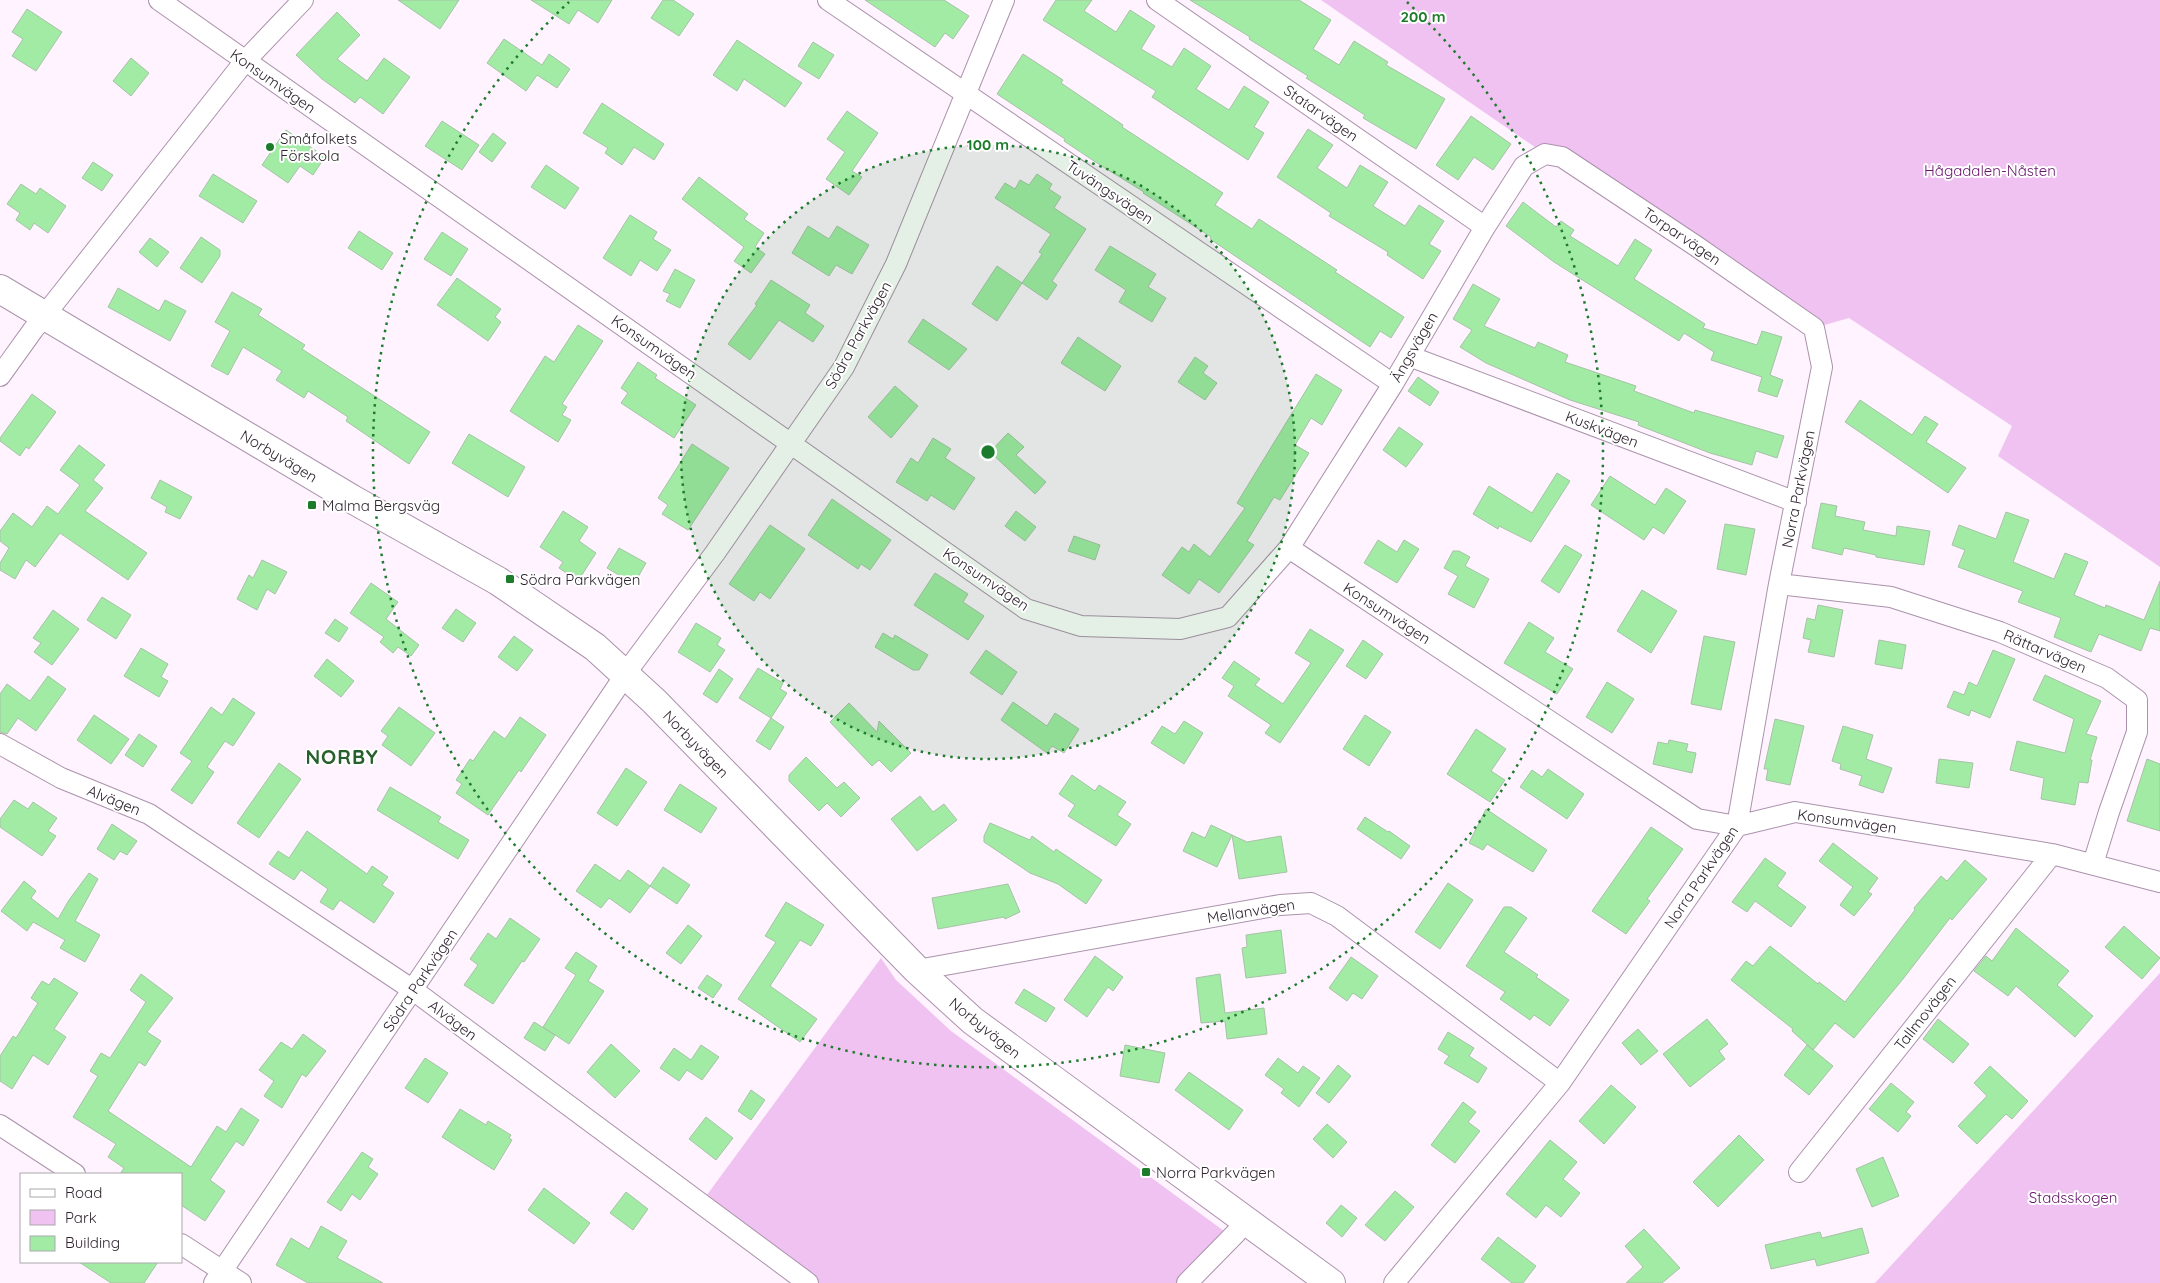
<svg xmlns="http://www.w3.org/2000/svg" width="2160" height="1283" viewBox="0 0 2160 1283" font-family="Quicksand,sans-serif">
<style>
.green{fill:#f0c2f1}
.building{fill:#a1eba4;stroke:#a7c2a7}
.lines{fill:none;stroke-linecap:round;stroke-linejoin:round}
.street-casing{stroke:#ab92ac;stroke-width:22}
.secondary-casing{stroke:#ab92ac;stroke-width:30}
.street{stroke:#fff;stroke-width:20}
.secondary{stroke:#fff;stroke-width:28}
.ring{fill:none;stroke:#1d7b2c;stroke-width:2.5;stroke-dasharray:2.5 5}
.poi-dot{fill:#1d7b2c;stroke:#fff;stroke-width:2}
.labels{text-anchor:middle;dominant-baseline:central;stroke-width:4;stroke-linejoin:round;paint-order:stroke}
.street-label{font-size:15px;fill:#2f252f;stroke:#fff}
.poi-label{font-size:15px;fill:#2f252f;stroke:#fff;text-anchor:start}
.park-label{font-size:15px;fill:#65136a;stroke:#fff}
.district-label{font-size:20px;font-weight:bold;letter-spacing:1px;fill:#28602d;stroke:#fff}
.centre{fill:#1d7b2c;stroke:#fff;stroke-width:2.5}
.ring-label{font-size:15px;text-anchor:middle;font-weight:bold;fill:#1d7b2c;stroke:#fff;stroke-width:4;stroke-linejoin:round;paint-order:stroke}
</style>
<rect width="100%" height="100%" fill="#fef3fe"/>
<path class="green" d="M1321,0H2160V567L1998,456L2012,426L1849,318L1814,328L1545,154Z
M881,958L896,980L951,1031L1224,1231L1187,1283H808L701,1203Z
M2160,973V1283H1875Z"/>
<path class="building" d="M398,0H459L440,29Z
M531,0H612L598,23L578,10L569,24Z
M663,0H673L694,14L679,36L651,18Z
M865,0H944L969,16L953,39L945,33L935,47Z
M1056,0H1092L1084,11L1116,32L1130,10L1155,26L1141,49L1172,67L1184,48L1211,66L1196,89L1229,110L1244,86L1269,102L1254,127L1264,133L1248,160L1152,97L1156,91L1043,20Z
M1190,0H1299L1331,20L1313,49L1339,65L1354,41L1388,62L1386,65L1445,99L1416,149L1363,118L1365,115L1306,78L1308,76L1249,39L1250,37Z
M27,9L62,32L36,71L12,56L23,39L12,32Z
M337,12L360,35L337,59L367,81L384,58L410,77L383,114L360,97L355,103L322,79L296,55Z
M504,39L542,65L549,54L570,69L557,88L537,75L526,91L487,63Z
M737,40L802,83L785,107L744,79L737,91L713,75Z
M813,42L834,55L819,79L798,66Z
M1023,54L1063,80L1061,83L1123,125L1122,127L1223,193L1215,205L1252,229L1259,219L1337,270L1335,272L1404,317L1391,338L1380,331L1370,347L1210,239L1211,237L1143,193L1144,192L1097,163L1064,141L1065,139L997,94Z
M131,58L149,73L131,96L113,81Z
M602,103L664,144L654,160L634,147L622,165L605,153L608,148L583,133Z
M847,111L878,133L852,171L862,177L849,195L826,179L845,152L827,139Z
M1471,116L1511,144L1493,170L1474,157L1458,180L1436,165Z
M442,121L479,145L462,170L425,146Z
M1308,129L1333,145L1317,168L1347,188L1360,165L1388,182L1373,206L1405,226L1419,205L1444,221L1429,244L1441,251L1423,279L1387,255L1388,252L1329,216L1331,213L1277,177Z
M286,130L325,157L313,175L300,166L288,183L262,165Z
M493,133L506,143L492,162L479,152Z
M93,162L113,175L102,191L82,178Z
M546,165L579,188L565,209L531,187Z
M213,174L257,201L243,223L199,196Z
M1037,174L1052,184L1049,189L1061,197L1054,208L1086,229L1052,281L1057,285L1047,300L1022,283L1042,254L1039,252L1051,234L995,198L1005,183L1015,189L1020,180L1029,185Z
M699,177L748,214L744,219L764,233L755,247L765,254L751,273L734,261L744,247L682,199Z
M21,184L36,194L40,188L66,206L48,233L34,223L30,230L16,220L20,213L7,204Z
M1523,202L1556,227L1561,221L1574,230L1570,236L1618,266L1635,239L1652,250L1634,279L1705,324L1703,328L1757,345L1762,331L1782,337L1770,375L1783,380L1777,397L1758,391L1762,377L1711,360L1714,352L1684,333L1679,341L1554,262L1506,226Z
M630,215L657,232L653,239L671,250L657,271L640,260L631,276L603,258Z
M808,226L829,239L837,226L869,245L852,274L836,265L829,276L792,253Z
M359,231L393,253L382,270L348,248Z
M442,232L468,249L451,276L424,259Z
M201,237L220,250V256L202,283L180,268Z
M150,238L169,252L157,267L139,252Z
M1110,246L1156,274L1148,287L1166,298L1152,322L1119,302L1126,290L1095,270Z
M997,266L1022,283L997,321L972,304Z
M675,269L695,280L680,308L666,301L670,294L663,291Z
M457,278L501,309L495,317L501,322L488,341L437,305Z
M771,280L810,305L805,313L824,326L813,342L779,320L750,360L728,344L757,305L755,304Z
M1473,284L1500,299L1484,326L1535,348L1538,342L1568,355L1565,362L1636,386L1634,391L1694,413L1695,410L1784,436L1777,458L1756,451L1752,465L1710,453L1638,425L1639,422L1570,400L1486,363L1460,347L1472,330L1453,319Z
M118,288L159,311L165,300L186,311L170,341L108,307Z
M232,292L262,309L258,315L305,345L302,349L430,432L409,464L346,421L348,417L308,391L304,398L276,380L282,371L243,347L228,375L211,366L230,331L215,322Z
M923,319L967,349L949,370L908,342Z
M578,325L603,341L562,404L567,407L562,415L571,420L558,442L510,411L545,356L554,362Z
M1078,337L1121,366L1105,391L1061,363Z
M1195,357L1208,366L1203,373L1217,383L1205,400L1178,382Z
M638,362L657,375L655,378L696,405L674,438L621,403L628,393L621,388Z
M1316,374L1342,390L1322,425L1311,418L1295,445L1309,453L1280,500L1274,497L1247,541L1254,545L1219,593L1199,579L1189,594L1162,575L1182,547L1189,552L1194,544L1210,557L1245,508L1237,503Z
M1418,377L1439,392L1430,406L1408,391Z
M895,386L918,406L891,438L868,417Z
M32,394L56,412L29,449L26,447L20,456L0,441V438Z
M1860,400L1912,435L1925,416L1938,424L1926,442L1966,468L1948,493L1845,422Z
M1399,427L1423,444L1406,467L1383,450Z
M1008,433L1024,447L1016,455L1046,482L1035,494L990,452Z
M469,434L525,467L508,497L452,463Z
M933,438L951,449L945,458L975,478L954,510L931,495L927,501L896,482L911,458L918,463Z
M692,444L729,468L688,530L662,514L668,505L658,498Z
M79,445L105,465L93,480L103,488L85,511L147,553L128,580L60,533L35,567L26,560L15,579L0,570V563L9,548L0,541V531L13,513L32,527L47,506L58,514L80,485L60,470Z
M1557,473L1570,481L1531,542L1499,526L1498,529L1473,514L1489,486L1532,513Z
M1610,476L1655,505L1666,488L1686,501L1664,534L1653,527L1644,540L1591,505Z
M160,480L192,497L180,519L165,512L167,507L151,498Z
M832,499L891,540L870,570L861,564L858,569L808,535Z
M1821,503L1837,506L1835,516L1865,522L1863,530L1896,536L1897,526L1930,531L1924,565L1876,557V555L1844,548L1842,555L1812,548Z
M563,511L588,527L579,541L596,553L578,581L559,568L563,562L540,547Z
M1016,511L1036,527L1025,541L1005,526Z
M2006,512L2029,520L2013,562L2054,579L2065,553L2088,562L2074,595L2105,608L2106,605L2144,620L2160,581V631L2150,628L2141,651L2099,634L2091,652L2054,637L2061,618L2018,602L2023,591L1958,567L1965,550L1952,545L1959,525L1996,539Z
M1725,524L1755,529L1746,575L1717,569Z
M770,525L805,549L770,599L760,592L754,601L729,584Z
M1074,536L1100,545L1095,560L1068,551Z
M1378,540L1397,552L1404,540L1419,549L1397,583L1364,563Z
M1565,545L1582,555L1559,593L1541,581Z
M619,548L646,563L634,584L607,568Z
M1453,551H1459L1470,557L1465,566L1489,579L1474,608L1448,594L1458,576L1444,568Z
M262,560L287,572L275,594L267,589L257,610L237,599L249,575L253,578Z
M935,573L968,594L963,602L984,616L968,640L914,605Z
M371,583L398,602L386,619L419,645L411,656L398,647L393,653L380,642L384,637L350,613Z
M1642,590L1677,611L1651,653L1617,631Z
M102,597L131,615L116,639L87,620Z
M1818,605L1843,610L1834,657L1808,652L1811,640L1803,638L1807,618L1815,620Z
M456,609L476,623L463,642L442,628Z
M53,610L79,629L52,665L34,652L41,643L33,638Z
M335,619L348,628L339,642L325,633Z
M1529,622L1554,638L1545,652L1573,669L1557,694L1504,663Z
M696,623L721,638L717,645L725,650L710,672L678,652Z
M1310,629L1344,650L1280,743L1265,733L1271,725L1228,696L1234,686L1222,678L1234,661L1260,679L1255,685L1283,704L1311,663L1295,653Z
M883,633L893,639L895,635L928,655L919,670H913L875,647Z
M514,636L533,650L517,671L498,657Z
M1704,636L1735,642L1721,710L1691,704Z
M1363,640L1383,654L1366,679L1346,666Z
M1879,640L1906,645L1902,669L1875,664Z
M141,648L168,664L161,677L168,681L159,697L124,676Z
M986,650L1017,672L1002,695L970,673Z
M1993,650L2015,659L1990,718L1971,710L1969,716L1947,707L1954,691L1964,695L1969,682L1977,686Z
M327,659L354,681L341,697L314,676Z
M758,668L783,683L780,689L787,693L771,718L739,698Z
M719,669L733,679L717,703L703,694Z
M2045,675L2101,701L2086,734L2097,737L2090,760H2092L2088,783L2079,782L2075,805L2041,799L2044,778L2010,770L2017,741L2065,753L2074,719L2033,700Z
M48,676L66,689L36,731L18,718L7,734L0,732V694L7,684L30,701Z
M1607,682L1634,699L1612,733L1586,717Z
M233,698L255,713L233,746L225,741L207,767L214,772L192,804L171,790L192,761L180,753L211,707L222,715Z
M1013,702L1047,726L1055,713L1079,729L1064,753L1052,746L1047,753L1001,720Z
M849,703L877,732L879,721L911,753L891,772L879,760L872,766L830,722Z
M399,707L435,733L411,766L382,745L388,736L381,731Z
M94,715L129,739L111,764L77,740Z
M1365,715L1391,732L1369,766L1343,749Z
M520,717L546,735L521,772L519,770L488,815L456,793L462,784L456,780L470,759L473,761L494,731L505,739Z
M771,718L784,727L770,750L756,741Z
M1775,719L1804,726L1790,785L1766,780L1768,769H1764Z
M1184,721L1203,733L1184,764L1151,743L1162,726L1175,734Z
M1843,726L1873,735L1866,759L1892,768L1883,793L1859,785L1862,776L1840,769L1841,764L1832,761Z
M1476,729L1506,749L1491,771L1505,780L1490,802L1447,774Z
M139,734L157,746L143,767L125,755Z
M1669,740L1688,744L1686,751L1696,753L1692,773L1653,764L1658,742L1668,744Z
M806,757L837,788L844,782L860,798L841,817L827,803L819,811L789,781V775Z
M1939,759L1973,763L1969,788L1936,783Z
M2147,759L2160,764V831L2127,821Z
M279,763L301,779L259,838L237,823Z
M626,768L647,782L617,826L597,813Z
M1548,769L1584,794L1567,819L1520,787L1532,770L1542,777Z
M1072,775L1095,791L1099,785L1126,802L1117,815L1131,824L1116,846L1068,816L1075,805L1059,794Z
M680,784L717,808L701,833L664,810Z
M390,787L441,817L438,822L469,840L458,859L377,810Z
M920,796L933,812L944,804L957,820L917,851L891,819Z
M14,800L28,809L33,802L57,818L48,831L56,836L42,856L0,827V819Z
M1486,809L1547,850L1533,872L1487,844L1483,850L1469,843Z
M1365,817L1388,832L1389,831L1410,846L1401,859L1357,829Z
M990,823L1030,840L1032,836L1054,852L1056,849L1102,880L1086,904L1058,884L1030,873L984,842V836Z
M112,824L137,841L127,855L120,851L114,860L97,849Z
M1211,825L1232,835L1217,867L1183,851L1192,832L1205,838Z
M1651,827L1683,849L1647,899L1650,901L1626,934L1592,911Z
M307,831L367,874L372,866L388,877L382,885L394,893L374,923L340,900L333,910L320,902L328,889L301,870L294,880L269,864L278,851L289,858Z
M1232,835L1247,842L1281,836L1287,872L1239,879Z
M1833,843L1878,878L1868,892L1872,894L1854,916L1840,905L1853,887L1819,861Z
M1765,858L1786,873L1777,886L1806,907L1791,927L1755,901L1747,912L1732,902Z
M1965,860L1987,879L1952,920L1950,918L1903,979L1854,1038L1835,1023L1813,1050L1792,1031L1793,1029L1731,980L1746,961L1753,966L1770,946L1818,984L1819,982L1845,1002L1915,910L1914,908L1941,876L1947,881Z
M595,864L620,881L628,870L650,886L630,913L609,898L601,908L576,891Z
M663,867L690,885L677,904L650,886Z
M89,873L98,879L75,921L100,935L85,962L60,948L65,940L33,922L27,931L1,911L24,881L36,891L31,898L58,919L69,900Z
M1448,883L1473,900L1440,949L1415,932Z
M1008,884L1020,912L1005,919L1004,917L938,929L932,898Z
M786,902L824,925L811,946L800,940L770,986L817,1019L800,1042L738,999L776,942L765,936Z
M1504,907H1511L1527,918L1504,952L1538,975L1536,977L1569,1000L1550,1026L1534,1015L1530,1020L1500,999L1505,992L1466,966Z
M510,918L540,939L524,962L522,961L493,1004L464,985L478,965L470,959L488,933L496,939Z
M688,925L702,936L681,964L666,953Z
M2124,926L2160,958L2142,979L2105,947Z
M2016,928L2069,971L2057,985L2093,1016L2075,1037L2016,986L2008,996L1974,971L1986,956L1992,961Z
M1281,930L1286,973L1246,978L1242,948L1247,947L1246,935Z
M576,952L597,966L588,981L604,991L569,1044L543,1027L576,975L565,968Z
M1095,956L1123,977L1113,991L1108,987L1087,1017L1064,1000Z
M1351,957L1378,976L1362,999L1353,993L1347,1001L1329,988Z
M141,974L173,998L147,1032L161,1041L145,1066L139,1062L108,1111L191,1167L217,1126L226,1132L241,1108L259,1120L243,1146L236,1141L210,1180L225,1191L205,1221L181,1205V1174H120L124,1168L108,1157L116,1144L73,1117L98,1076L90,1071L101,1053L110,1058L146,1002L130,990Z
M1220,974L1225,1013L1264,1008L1267,1034L1227,1039L1225,1021L1201,1023L1196,978Z
M707,975L722,985L713,998L698,988Z
M54,978L78,993L54,1029L66,1037L48,1065L33,1055L12,1089L0,1081V1056L13,1036L16,1038L38,1003L31,998L42,981L49,985Z
M1024,989L1055,1008L1046,1022L1015,1003Z
M1707,1019L1728,1044L1719,1051L1725,1059L1690,1087L1663,1054Z
M1938,1019L1969,1044L1953,1063L1923,1039Z
M534,1022L555,1035L545,1051L524,1038Z
M1638,1029L1658,1051L1641,1065L1622,1043Z
M1448,1032L1474,1048L1469,1056L1487,1068L1478,1083L1444,1063L1449,1056L1438,1049Z
M303,1034L326,1051L306,1077L302,1074L282,1108L264,1096L274,1081L259,1070L281,1042L292,1049Z
M611,1044L640,1071L615,1098L587,1072Z
M701,1045L719,1057L702,1080L687,1070L679,1081L660,1068L674,1048L691,1060Z
M1125,1045L1165,1053L1159,1083L1120,1076Z
M1807,1045L1833,1066L1809,1095L1784,1075Z
M425,1058L448,1073L428,1103L405,1088Z
M1278,1058L1298,1073L1303,1066L1320,1078L1299,1107L1281,1093L1284,1089L1265,1075Z
M1338,1065L1351,1076L1329,1103L1316,1093Z
M1990,1066L2028,1101L2012,1119L2006,1114L1977,1144L1958,1126L1987,1096L1974,1083Z
M1189,1072L1243,1110L1229,1130L1175,1090Z
M1891,1083L1914,1102L1906,1112L1911,1116L1898,1132L1869,1109Z
M1611,1085L1636,1107L1604,1144L1579,1121Z
M751,1090L765,1100L751,1120L738,1111Z
M1463,1102L1476,1112L1468,1122L1480,1131L1455,1163L1431,1145Z
M460,1109L486,1125L488,1121L511,1135L509,1138L512,1140L494,1170L442,1137Z
M706,1117L733,1138L716,1160L689,1139Z
M1327,1124L1347,1142L1333,1158L1313,1139Z
M1739,1135L1764,1160L1718,1207L1693,1182Z
M1550,1140L1577,1162L1563,1179L1580,1193L1561,1217L1546,1205L1536,1218L1506,1194Z
M362,1152L373,1159L368,1167L378,1174L360,1200L352,1194L341,1211L327,1202Z
M1883,1157L1899,1196L1872,1207L1856,1169Z
M544,1188L590,1223L574,1244L528,1210Z
M1395,1191L1414,1207L1385,1241L1365,1225Z
M626,1192L648,1209L633,1230L610,1213Z
M1341,1205L1357,1218L1342,1237L1326,1223Z
M321,1226L347,1241L337,1258L383,1283H308L276,1265L291,1238L309,1249Z
M1862,1228L1869,1253L1817,1266L1815,1259L1771,1269L1765,1245L1820,1232L1822,1238Z
M1644,1229L1680,1268L1662,1283H1626L1643,1267L1625,1246Z
M1498,1237L1536,1266L1523,1283H1512L1481,1259Z
M79,1262H158L144,1283H111Z"/>
<g class="lines">
<g class="street-casing">
<path id="street" d="M159,0L1026,609L1081,626L1180,629L1228,617L1289,548L1697,819L1737,826L1795,812L2052,854L2160,882
M828,0L1393,384
M1157,0L1485,227
M1409,356L1796,502
M0,376L33,330L245,61L303,0
M1289,548L1393,384L1485,227L1524,166L1545,154L1562,157L1696,246L1814,328L1822,367L1779,584L1737,826L1560,1083L1394,1283
M1779,584L1891,597L2000,632L2107,678L2137,700V732L2109,812L2093,864
M0,744L61,778L149,814L413,990L808,1283
M917,970L1280,905L1311,903L1337,916L1560,1083
M0,1125L75,1174
M1799,1172L2052,854
M181,1244L241,1283
M214,1283L634,662L715,553L844,367L896,264L1004,0
M1187,1283L1236,1233L1246,1220"/>
</g>
<g class="secondary-casing">
<path id="secondary" d="M0,289L352,499L498,581L595,647L654,701L917,970L973,1021L1331,1283"/>
</g>
<use href="#street" class="street"/>
<use href="#secondary" class="secondary"/>
</g>
<circle cx="988" cy="452" r="307" fill="#1d7b2c" fill-opacity=".12"/>
<g class="ring">
<circle cx="988" cy="452" r="307"/>
<path d="M1407 2A615 615 0 1 1 569 2"/>
</g>
<g class="poi-dot">
<circle cx="270" cy="147" r="5"/>
<rect x="307" y="500" width="10" height="10" rx="2.5"/>
<rect x="505" y="574" width="10" height="10" rx="2.5"/>
<rect x="1141" y="1167" width="10" height="10" rx="2.5"/>
</g>
<g class="labels">
<g class="street-label">
<text transform="translate(273 81) rotate(35)">Konsumvägen</text>
<text transform="translate(1321 113) rotate(35)">Statarvägen</text>
<text transform="translate(1110 192) rotate(34)">Tuvängsvägen</text>
<text transform="translate(1682 236) rotate(34)">Torparvägen</text>
<text transform="translate(858 335) rotate(-61)">Södra Parkvägen</text>
<text transform="translate(654 347) rotate(35)">Konsumvägen</text>
<text transform="translate(1414 347) rotate(-60)">Ängsvägen</text>
<text transform="translate(1602 429) rotate(21)">Kuskvägen</text>
<text transform="translate(279 456) rotate(31)">Norbyvägen</text>
<text transform="translate(1798 489) rotate(-79)">Norra Parkvägen</text>
<text transform="translate(986 579) rotate(34)">Konsumvägen</text>
<text transform="translate(1387 613) rotate(33)">Konsumvägen</text>
<text transform="translate(2045 651) rotate(23)">Rättarvägen</text>
<text transform="translate(696 744) rotate(46)">Norbyvägen</text>
<text transform="translate(114 800) rotate(22)">Alvägen</text>
<text transform="translate(1847 821) rotate(8)">Konsumvägen</text>
<text transform="translate(1701 877) rotate(-56)">Norra Parkvägen</text>
<text transform="translate(1251 911) rotate(-9)">Mellanvägen</text>
<text transform="translate(420 980) rotate(-56)">Södra Parkvägen</text>
<text transform="translate(1925 1013) rotate(-52)">Tallmovägen</text>
<text transform="translate(453 1020) rotate(37)">Alvägen</text>
<text transform="translate(985 1028) rotate(39)">Norbyvägen</text>
</g>
<g class="poi-label">
<text x="280" y="138">Småfolkets<tspan x="280" dy="17">Förskola</tspan></text>
<text x="322" y="505">Malma Bergsväg</text>
<text x="520" y="579">Södra Parkvägen</text>
<text x="1156" y="1172">Norra Parkvägen</text>
</g>
<g class="park-label">
<text x="1990" y="170">Hågadalen-Nåsten</text>
<text x="2073" y="1197">Stadsskogen</text>
</g>
<g class="district-label">
<text x="342" y="756">NORBY</text>
</g>
</g>
<circle cx="988" cy="452" r="8" class="centre"/>
<g class="ring-label">
<text x="1423" y="22">200 m</text>
<text x="988" y="150">100 m</text>
</g>
<rect x="20" y="1173" width="162" height="90" fill="#ffffff" stroke="#aca8ac"/>
<rect x="30" y="1189" width="25" height="8" fill="#ffffff" stroke="#aca8ac"/>
<text x="65" y="1198" font-size="15" fill="#2f252f">Road</text>
<rect x="30" y="1210" width="25" height="15" fill="#f0c2f1" stroke="#aca8ac"/>
<text x="65" y="1223" font-size="15" fill="#2f252f">Park</text>
<rect x="30" y="1236" width="25" height="15" fill="#a1eba4" stroke="#aca8ac"/>
<text x="65" y="1248" font-size="15" fill="#2f252f">Building</text>
</svg>
